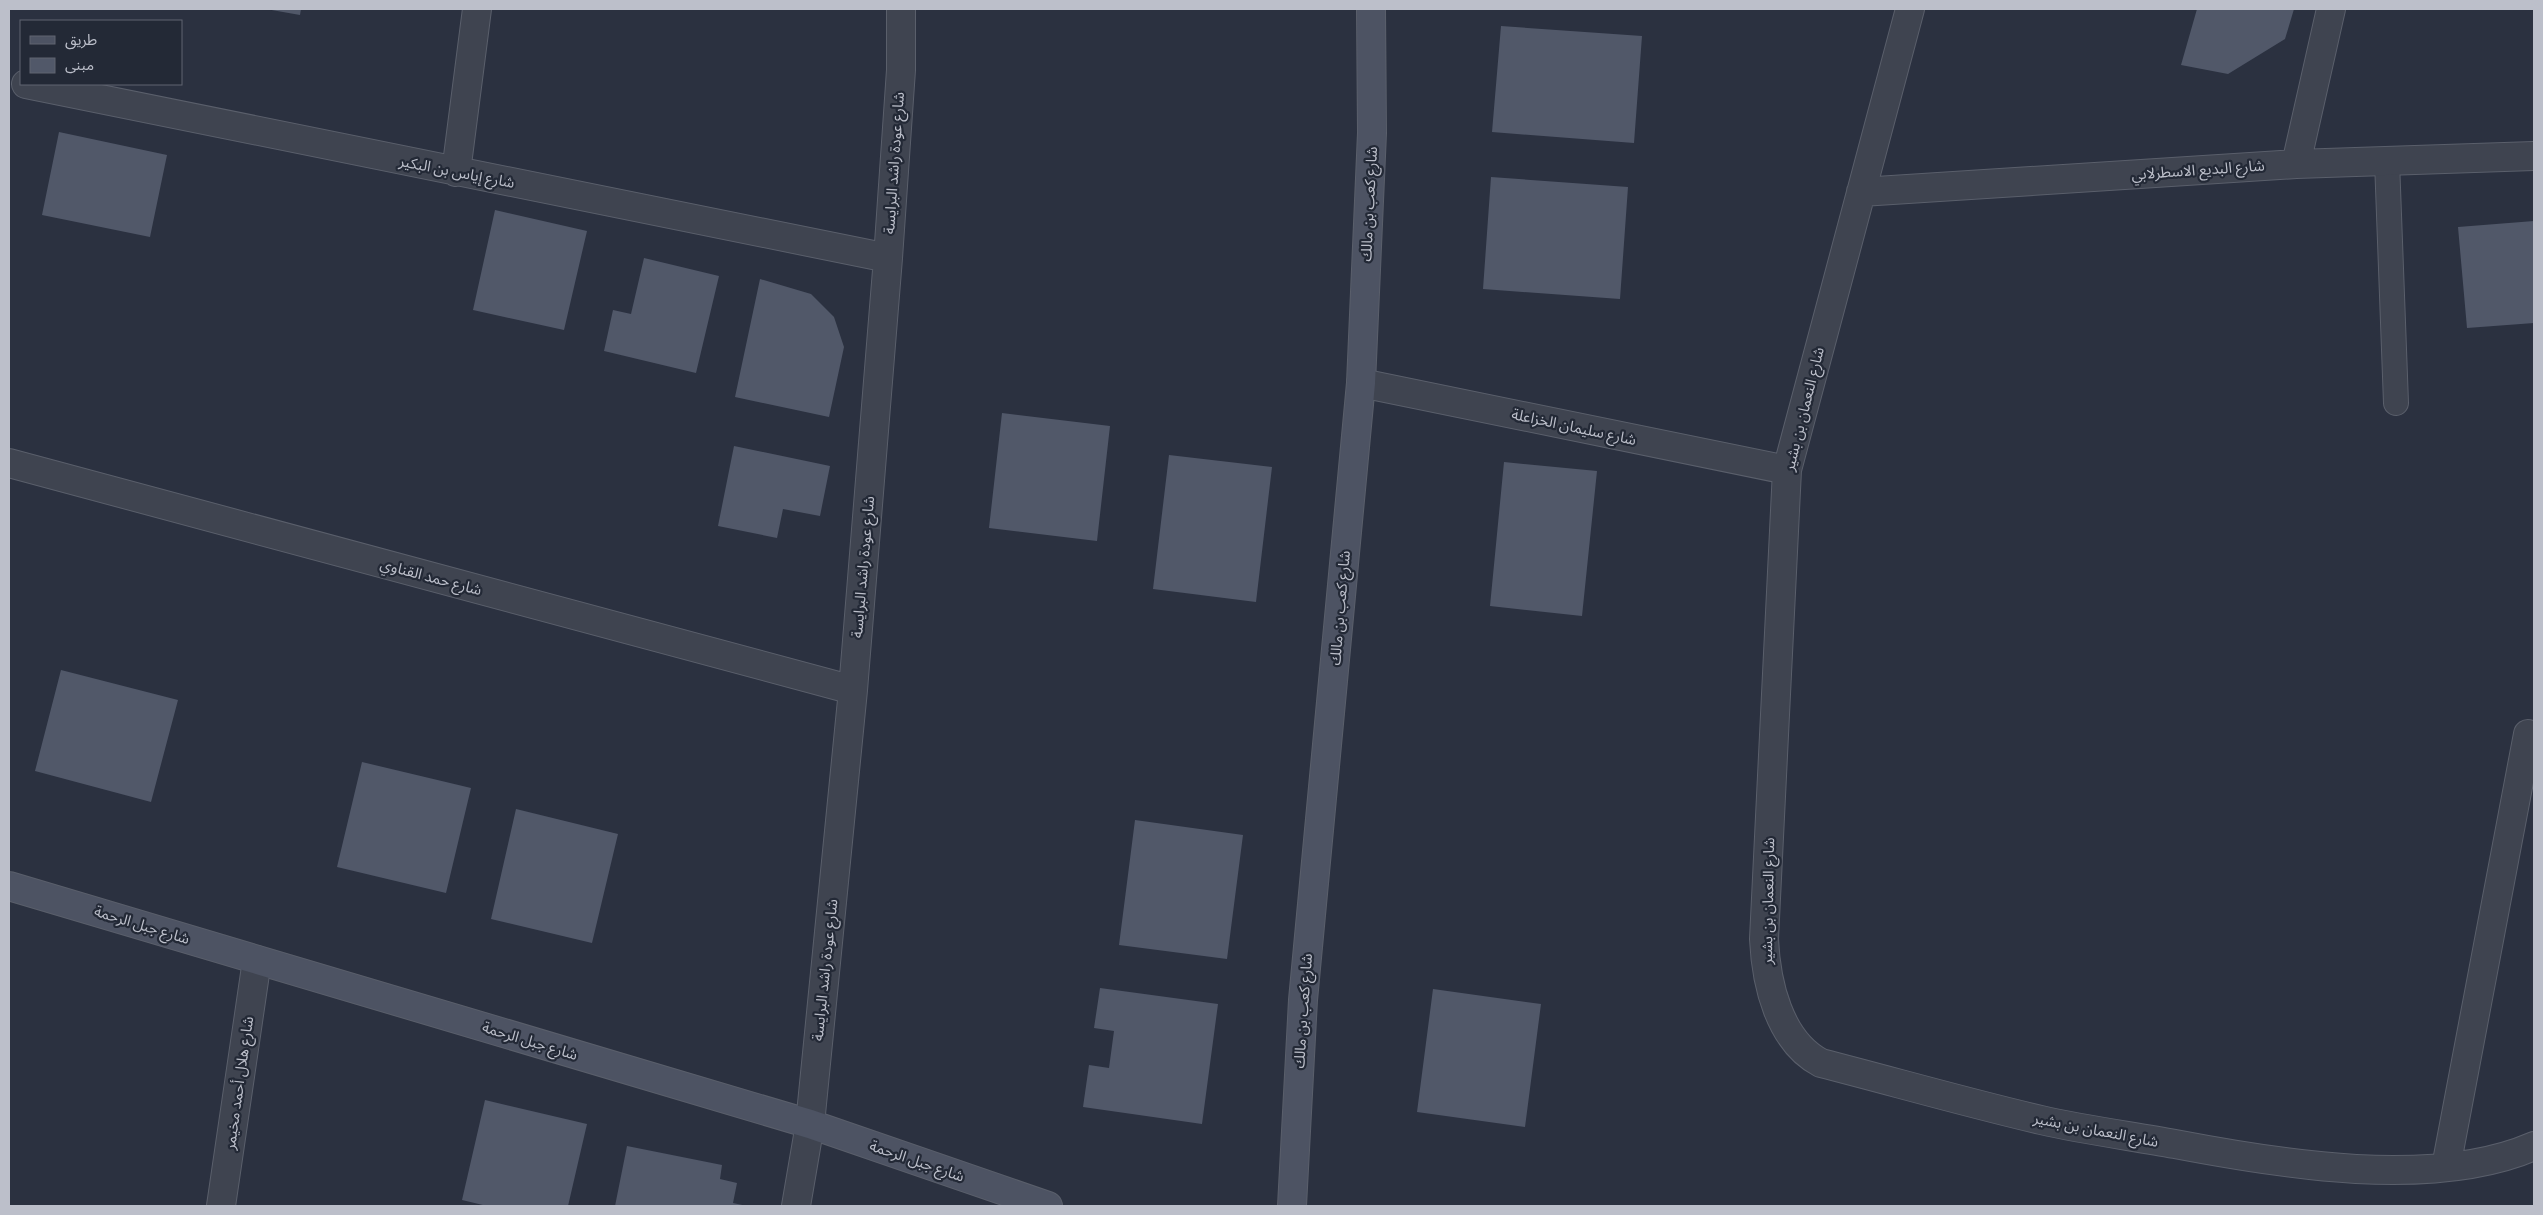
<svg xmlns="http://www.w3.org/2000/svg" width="2543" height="1215" viewBox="0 0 2543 1215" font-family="Karla,'Noto Sans Arabic',sans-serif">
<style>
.building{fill:#515869}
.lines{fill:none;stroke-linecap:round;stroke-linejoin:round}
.lane-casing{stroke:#5a5f6b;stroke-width:26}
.street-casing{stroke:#5a5f6b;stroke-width:30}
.secondary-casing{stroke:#5a5f6b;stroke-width:30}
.lane{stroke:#3f4450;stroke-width:24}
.street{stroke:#3f4450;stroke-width:28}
.secondary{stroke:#4d5363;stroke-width:28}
.labels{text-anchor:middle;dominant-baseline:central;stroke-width:4.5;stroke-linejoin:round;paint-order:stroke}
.street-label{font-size:15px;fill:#bcbfca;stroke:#232936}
</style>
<rect width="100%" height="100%" fill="#2b3140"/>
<path class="building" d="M266,9H301L300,15Z
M2197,9H2294L2285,39L2228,74L2181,65Z
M1501,26L1642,36L1634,143L1492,132Z
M59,132L167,155L150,237L42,215Z
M1491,177L1628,187L1620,299L1483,289Z
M495,210L587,231L564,330L473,310Z
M2534,221V323L2467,328L2458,227Z
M644,258L719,276L696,373L604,351L613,310L631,314Z
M760,279L811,294L834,317L844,347L829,417L735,397Z
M1002,413L1110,426L1097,541L989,528Z
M734,446L830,466L820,516L783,509L777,538L718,526Z
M1169,455L1272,467L1256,602L1153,589Z
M1504,462L1597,471L1582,616L1490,606Z
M61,670L178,700L151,802L35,771Z
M362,762L471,788L446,893L337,867Z
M516,809L618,834L592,943L491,919Z
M1135,820L1243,835L1227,959L1119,945Z
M1100,988L1218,1004L1202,1124L1083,1107L1089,1065L1109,1068L1114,1031L1094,1028Z
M1433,989L1541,1004L1525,1127L1417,1112Z
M485,1100L587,1124L568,1206H487L462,1200Z
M627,1146L722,1165L720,1179L737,1183L733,1203L747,1206H615Z"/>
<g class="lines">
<g class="lane-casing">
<path id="lane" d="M2387,161L2396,403"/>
</g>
<g class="street-casing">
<path id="street" d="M1910,9L1787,470L1764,939C1766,983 1779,1041 1821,1063C1895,1082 1968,1103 2041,1120C2085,1130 2131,1136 2175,1144C2280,1164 2433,1190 2534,1146
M26,84L888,258
M2296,164L2331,9
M456,172L477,9
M1861,192L2296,164L2534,156
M1361,383L1787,470
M9,463L853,690
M2446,1167L2528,734
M221,1206L257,960
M796,1206L810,1124L853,690L888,258L901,70V9"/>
</g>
<g class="secondary-casing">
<path id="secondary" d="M9,886L810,1124L1048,1206
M1292,1206L1303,1000L1361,383L1372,133L1371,9"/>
</g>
<use href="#lane" class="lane"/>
<use href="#street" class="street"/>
<use href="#secondary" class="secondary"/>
</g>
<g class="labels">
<g class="street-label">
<text transform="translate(894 163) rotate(-86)">شارع عودة راشد البرايسة</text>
<text transform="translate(2198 170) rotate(-4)">شارع البديع الاسطرلابي</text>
<text transform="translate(457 172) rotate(11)">شارع إياس بن البكير</text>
<text transform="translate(1369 204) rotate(-87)">شارع كعب بن مالك</text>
<text transform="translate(1804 409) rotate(-76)">شارع النعمان بن بشير</text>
<text transform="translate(1574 427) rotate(12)">شارع سليمان الخزاعلة</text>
<text transform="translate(863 567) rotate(-85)">شارع عودة راشد البرايسة</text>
<text transform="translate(431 577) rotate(15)">شارع حمد القناوي</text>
<text transform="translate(1340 608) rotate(-85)">شارع كعب بن مالك</text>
<text transform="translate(1768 901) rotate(-89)">شارع النعمان بن بشير</text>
<text transform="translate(142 925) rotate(17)">شارع جبل الرحمة</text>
<text transform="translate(825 970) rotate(-84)">شارع عودة راشد البرايسة</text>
<text transform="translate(1303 1011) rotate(-86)">شارع كعب بن مالك</text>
<text transform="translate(530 1041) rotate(17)">شارع جبل الرحمة</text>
<text transform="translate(239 1083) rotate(-82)">شارع هلال أحمد مخيمر</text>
<text transform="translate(2096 1130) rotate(11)">شارع النعمان بن بشير</text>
<text transform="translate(917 1161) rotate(19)">شارع جبل الرحمة</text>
</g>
</g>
<rect width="2543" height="1215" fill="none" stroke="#bcbfca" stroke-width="20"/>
<rect x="20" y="20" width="162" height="65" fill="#232936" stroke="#606571"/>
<rect x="30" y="36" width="25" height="8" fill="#4d5363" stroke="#606571"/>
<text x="65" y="45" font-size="15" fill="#bcbfca">طريق</text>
<rect x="30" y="58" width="25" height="15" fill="#515869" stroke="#606571"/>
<text x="65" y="70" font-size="15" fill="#bcbfca">مبنى</text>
</svg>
